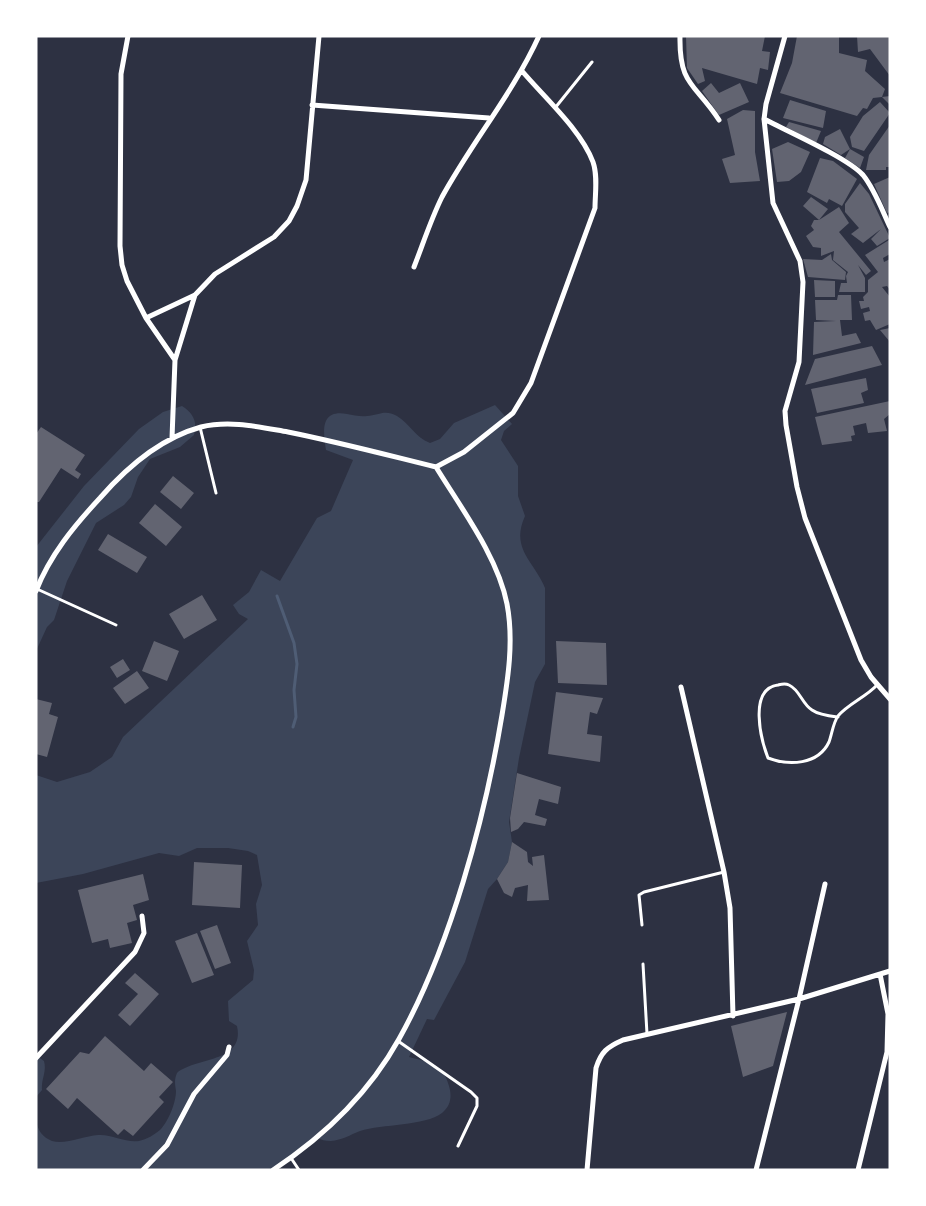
<svg xmlns="http://www.w3.org/2000/svg" width="926" height="1206" viewBox="0 0 926 1206" font-family="Rubik,sans-serif">
<style>
.green{fill:#3c4559}
.lines{fill:none;stroke-linecap:round;stroke-linejoin:round}
.stream{stroke:#4f5d75;stroke-width:3}
.building{fill:#626471}
.service{stroke:#fff;stroke-width:3}
.minor{stroke:#fff;stroke-width:5}
</style>
<rect width="100%" height="100%" fill="#2d3142"/>
<path class="green" d="M495,405L512,424L504,431L501,440L518,466V496L525,516C510,549 534,561 545,588V664L535,682L519,758L509,822L512,842L508,862L497,879L488,889L465,962L434,1020L427,1019L409,1057C428,1062 443,1063 449,1086C452,1096 451,1106 442,1113C425,1126 382,1124 360,1131C350,1135 342,1140 331,1141C325,1141 321,1140 317,1137L273,1170H36V1121C38,1130 42,1137 52,1141C65,1145 84,1136 98,1135C112,1134 125,1143 139,1141C147,1139 154,1135 160,1130C168,1122 176,1103 176,1091C175,1084 174,1080 177,1073C196,1057 245,1063 237,1026L229,1021L228,1001L253,980L254,970L247,941L258,925L256,904L262,885L257,855L248,851L228,848H197L179,856L159,853L83,874L36,883V775L57,782L90,772L112,757L123,737L248,619L239,614L233,605L249,592L261,570L280,581L317,518L331,511L353,460L326,450C323,431 320,409 347,414C353,415 361,417 367,416C379,415 385,409 397,416C410,424 415,437 430,443L440,439L454,423Z
M182,406C193,413 198,422 194,435L180,447L150,459L138,477L131,497L124,505L96,523L67,581L54,620L47,627L36,651V547L84,486L139,429L163,412Z
M37,1056L44,1061C47,1072 41,1079 42,1090L36,1097Z"/>
<g class="lines">
<path class="stream" d="M277,596L294,643L297,664L294,690L296,717L293,727"/>
</g>
<path class="building" d="M686,36H765L762,51L770,52L768,70L760,68L757,84L702,68L705,81L698,84L687,68Z
M797,36H839V53L867,60L865,71L885,89L882,97L873,98L867,109L863,108L857,116L780,93L792,63Z
M857,36H890V76L870,49L858,52Z
M711,83L719,93L740,83L749,102L719,115L702,91Z
M890,96V105L882,97Z
M790,100L826,111L823,128L783,118Z
M880,102L890,113L864,151L852,147L850,137L863,116Z
M743,110L755,111V152L760,181L730,183L722,159L735,155L727,119Z
M789,122L821,131L816,143L786,127Z
M890,125V167H886V170H866L869,155Z
M840,129L850,149L864,157L860,168L845,158L850,149L841,155L823,144L825,137Z
M788,142L810,152L801,172L789,181L777,182L772,149Z
M820,158L833,161L857,179L842,206L829,199L827,203L807,192Z
M890,177V212L887,213L874,184Z
M860,183L869,194L890,238L877,246L871,239L881,229L863,243L851,234L859,228L845,212V204Z
M811,197L828,209L819,220L839,207L849,223L839,232L871,271L866,275L858,265L865,278V292H839L841,283H847L846,276L848,272L833,260L834,251L821,256V248L813,247L806,236L814,230L811,226L814,220H819L803,206Z
M889,240L890,254L883,258L884,262L890,259V290L887,286L882,287L890,297V324L876,330L870,320L865,321L863,313L870,311L869,307L861,309L859,301H864L863,297L868,292V280L878,272L865,255Z
M831,254L832,260L846,272L845,280L808,277L803,259L822,260Z
M814,280L835,281V297H815Z
M838,295H851L852,320H840L842,336L856,333L861,343L813,355L814,322L836,321L816,320L815,300H837Z
M890,328V342L880,330Z
M872,346L882,365L805,385L815,359Z
M866,378L868,390L861,393L864,403L817,413L811,389Z
M890,401V414L884,419L887,431L868,433L866,423L853,426L855,435L851,436L852,441L822,445L815,417Z
M41,427L85,455L75,470L81,474L78,479L61,468L39,502H36V434Z
M173,476L194,493L181,509L160,492Z
M155,504L182,527L166,546L139,523Z
M108,534L147,557L137,573L98,550Z
M202,595L217,620L184,639L169,614Z
M154,641L179,651L167,681L142,671Z
M556,641L606,643L607,685L558,683Z
M123,659L130,670L117,678L110,667Z
M137,671L149,688L125,704L113,688Z
M556,692L603,698L597,714L590,712L587,734L602,736L600,762L548,754Z
M36,699L52,703L49,714L58,717L47,757L36,754Z
M517,773L561,787L558,804L539,799L535,815L547,819L545,826L524,822L518,829L511,832L510,818Z
M512,842L527,852L528,862L533,866L532,857L544,855L549,900L527,901L528,885L515,888L512,897L504,893L497,879L508,862Z
M194,862L242,865L240,908L192,905Z
M143,874L149,900L133,905L137,920L127,923L132,943L110,948L108,939L92,943L78,890Z
M217,925L231,963L215,969L200,931Z
M197,933L214,975L192,983L175,941Z
M135,973L159,994L130,1026L118,1015L138,994L125,983Z
M787,1012L773,1066L743,1077L731,1026Z
M105,1036L144,1071L151,1063L173,1082L159,1097L164,1102L133,1136L124,1129L118,1135L77,1098L68,1109L46,1089L80,1052L89,1054Z"/>
<g class="lines">
<path class="service" d="M555,108L592,62
M200,427L216,493
M37,589L116,625
M838,717C829,716 819,715 812,710C802,704 800,690 789,685C785,683 782,684 778,685C748,689 761,740 768,758C789,766 818,765 829,742C832,734 833,723 838,716C848,704 866,697 877,685
M642,925L639,895L644,892L724,872
M643,964L647,1034
M398,1041L471,1092L477,1098V1106L458,1146
M291,1158L299,1170"/>
<path class="minor" d="M128,36L121,74L120,246L122,265L127,281L146,318L175,360L172,438
M680,36C679,86 695,83 719,120
M785,36L766,104L764,119L773,203L800,261L803,282L799,362L785,411L786,425L797,487L805,518L861,660L871,677L890,699
M312,105L489,118
M764,119C787,131 848,158 863,175C875,190 882,210 890,227
M414,267C423,244 431,219 442,197C472,142 513,93 539,36
M146,318L195,295
M175,360L195,295L215,274L274,237L289,221L297,206L306,180L319,36
M36,591C50,555 74,526 100,498C127,467 161,438 201,427C230,420 259,427 288,432C338,442 387,455 436,467L464,452L513,413L531,383L595,208C595,194 598,176 593,162C581,130 544,97 522,71
M681,687L724,872L730,908L733,1016
M36,1058L135,952L144,933L142,916
M143,1170L167,1145L194,1094L227,1055L229,1047
M273,1170C323,1137 369,1093 399,1039C450,948 485,818 502,715C508,679 514,641 507,604C498,557 461,508 436,467
M587,1170L596,1068C601,1052 607,1047 623,1040L799,999L890,971
M756,1170L799,999L825,884
M858,1170L887,1052L888,1014L880,974"/>
</g>
<rect width="926" height="1206" fill="none" stroke="#ffffff" stroke-width="75"/>
</svg>
